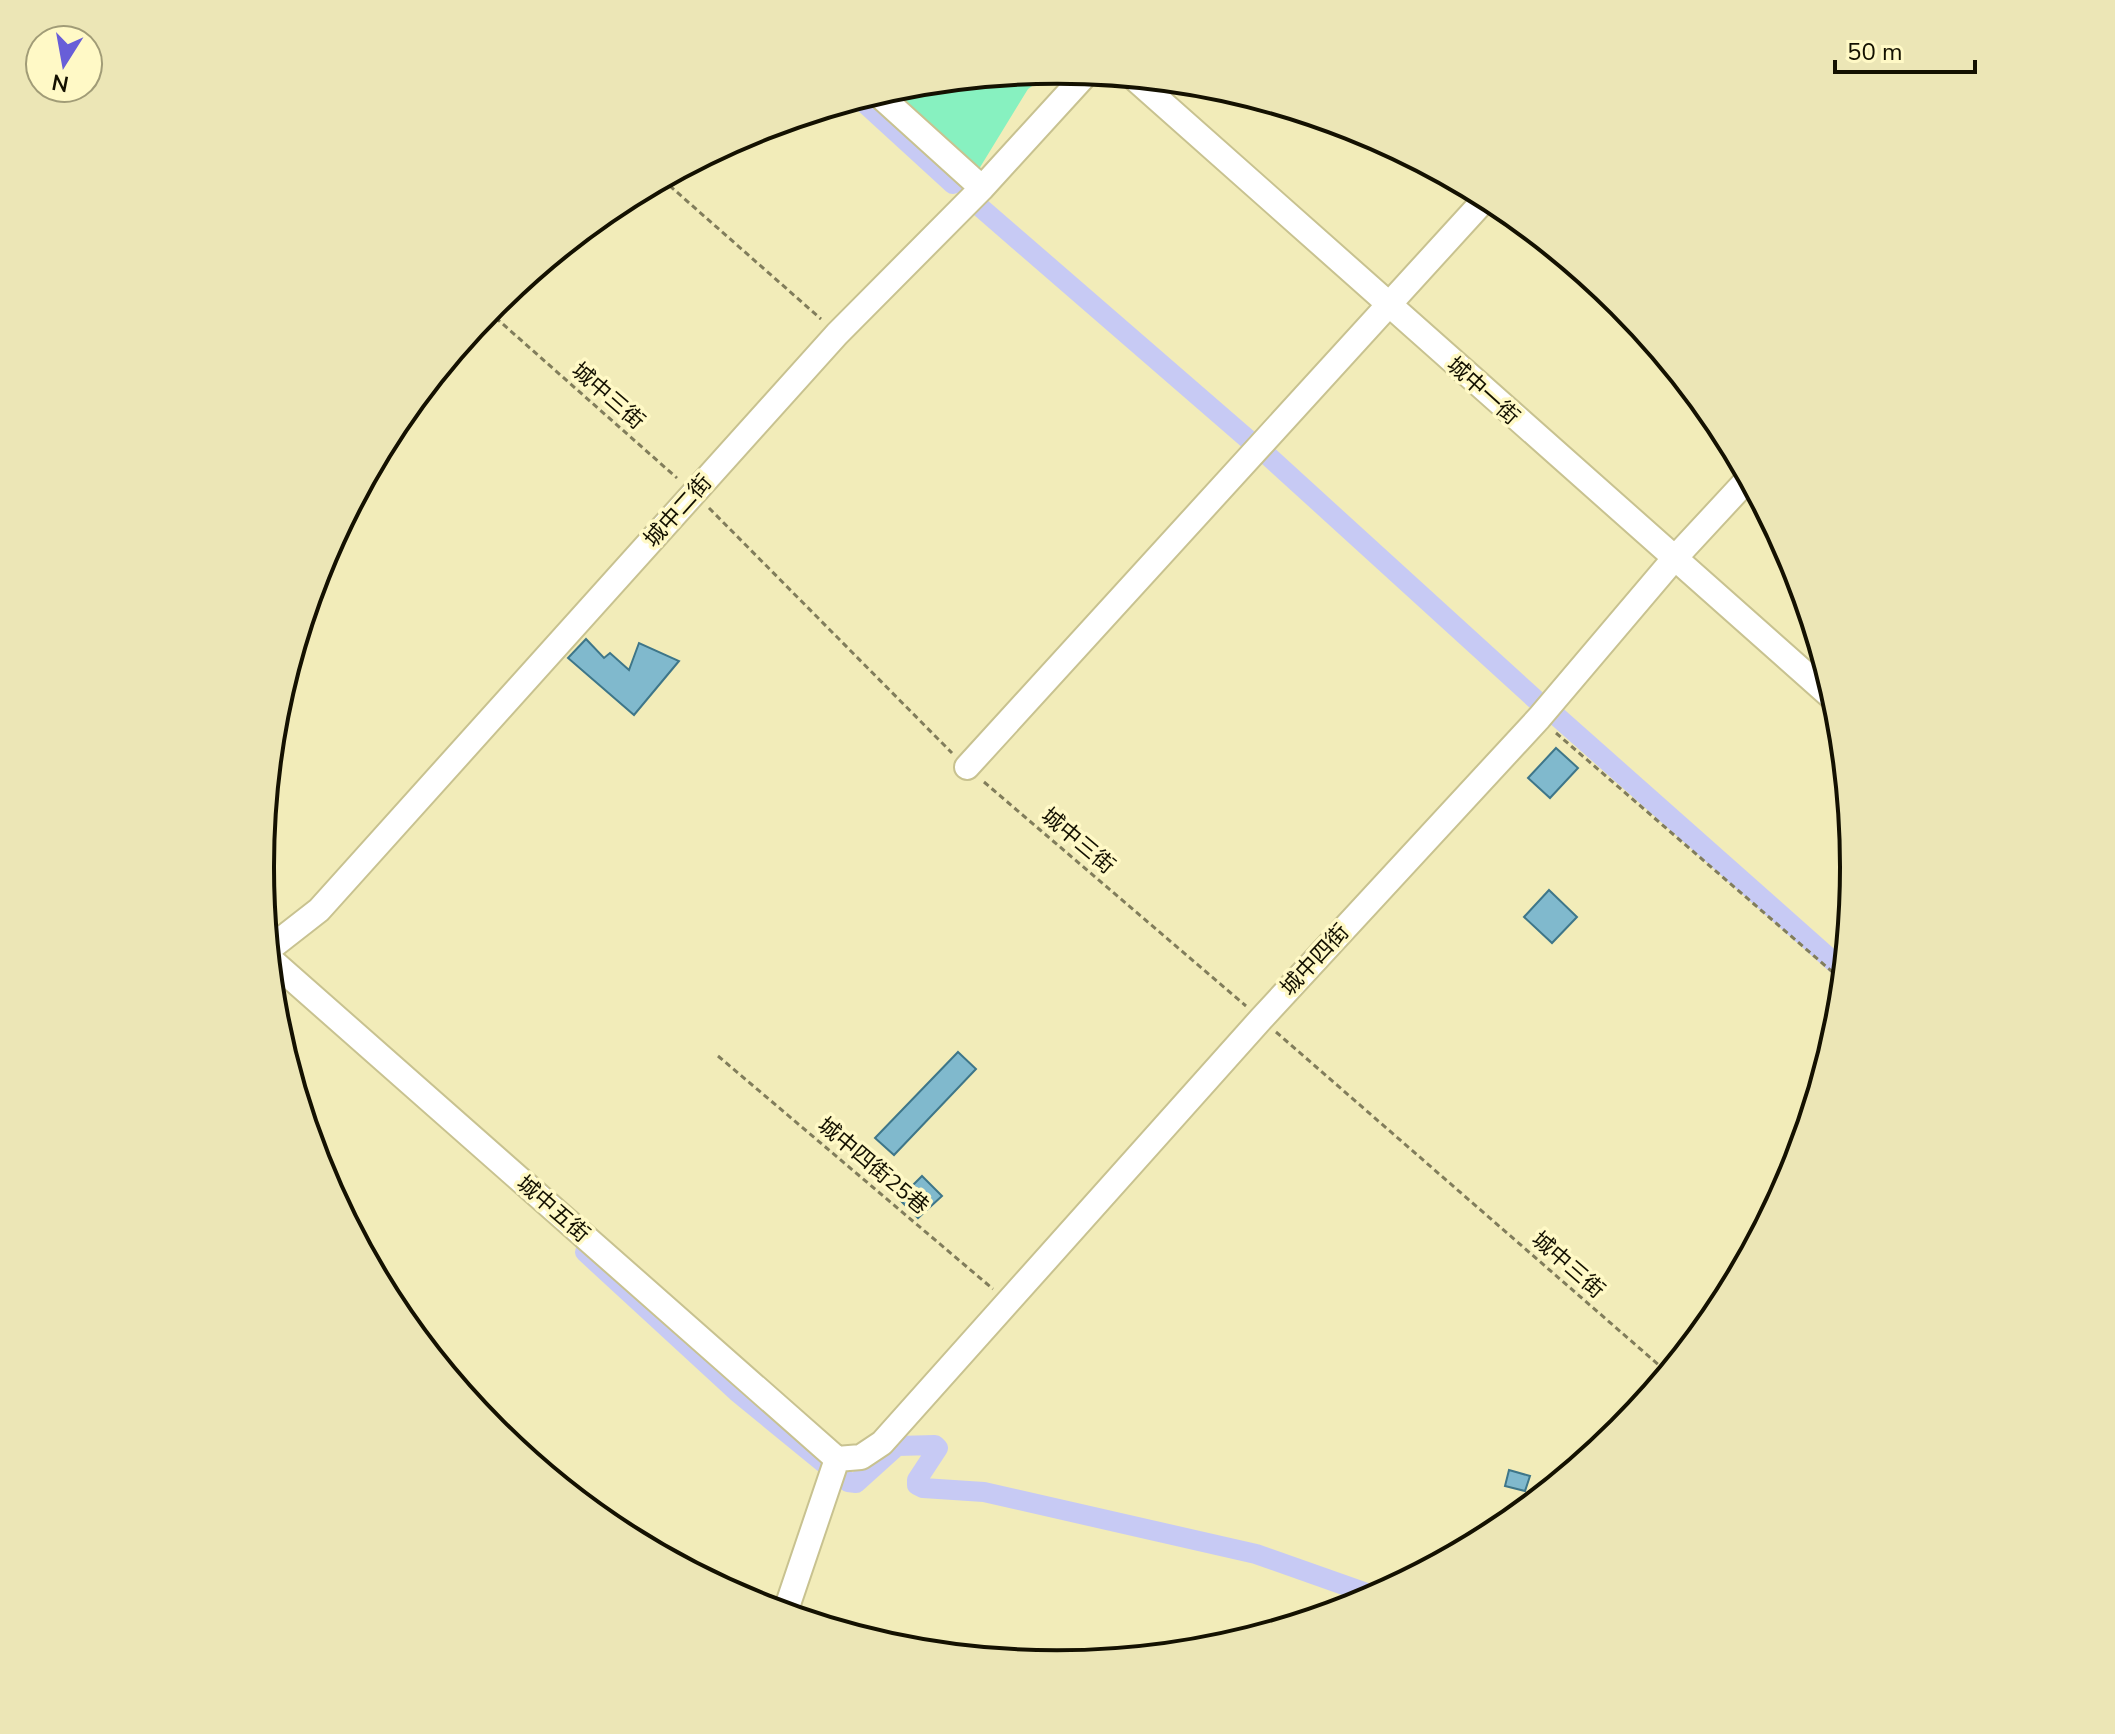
<svg xmlns="http://www.w3.org/2000/svg" width="2115" height="1734" viewBox="0 0 2115 1734" font-family="'Nunito Sans','Noto Sans TC',sans-serif">
<style>
.green{fill:#87f1c0}
.lines{fill:none;stroke-linecap:round;stroke-linejoin:round}
.canal{stroke:#c7caf4;stroke-width:20}
.building{fill:#80b9cd;stroke:#3e7689;stroke-width:2}
.minor-casing{stroke:#c8c290;stroke-width:28}
.path{stroke:#817d5b;stroke-width:3;stroke-dasharray:6 4;stroke-linecap:butt}
.minor{stroke:#fff;stroke-width:24}
.labels{text-anchor:middle;dominant-baseline:central;stroke-width:7;stroke-linejoin:round;paint-order:stroke}
.street-label{font-size:22px;fill:#141101;stroke:#fff9c6}
.rim{fill:none;stroke:#141101;stroke-width:4}
</style>
<rect width="100%" height="100%" fill="#f2ecb9"/>
<path class="green" d="M1054,70L1028,89L979,169L889,89Z"/>
<g class="lines">
<path class="canal" d="M859,98L953,184
M980,207L1250,441
M1266,454L1535,699
M1552,712L1844,971
M585,1252L737,1392L825,1464
M842,1476L848,1482L856,1483L897,1446L935,1445L938,1448L917,1480V1485L923,1488L984,1492L1256,1554L1375,1596"/>
</g>
<path class="building" d="M586,639L604,658L610,653L629,670L639,643L679,661L634,715L568,658Z
M1556,748L1578,768L1550,798L1528,778Z
M1549,890L1577,917L1552,943L1524,917Z
M958,1052L976,1069L894,1155L875,1138Z
M922,1176L942,1196L918,1218L899,1199Z
M1509,1470L1530,1476L1525,1491L1505,1486Z"/>
<g class="lines">
<g class="minor-casing">
<path id="minor" d="M1133,77L1836,701
M877,93L982,188
M967,767L1487,197
M269,949L319,910L837,334L982,188L1087,73
M270,959L837,1459
M785,1613L837,1459L861,1457L882,1443L1261,1019L1539,718L1673,560L1749,478"/>
</g>
<path class="path" d="M662,179L821,319
M488,311L677,478
M709,508L952,753
M1556,733L1843,981
M984,782L1246,1006
M1276,1032L1668,1373
M718,1056L993,1289"/>
<use href="#minor" class="minor"/>
</g>
<g class="labels">
<g class="street-label">
<text transform="translate(1483 391) rotate(42)">城中一街</text>
<text transform="translate(608 396) rotate(41)">城中三街</text>
<text transform="translate(678 511) rotate(-48)">城中二街</text>
<text transform="translate(1078 841) rotate(40)">城中三街</text>
<text transform="translate(1315 960) rotate(-47)">城中四街</text>
<text transform="translate(873 1166) rotate(40)">城中四街25巷</text>
<text transform="translate(553 1209) rotate(41)">城中五街</text>
<text transform="translate(1568 1265) rotate(41)">城中三街</text>
</g>
</g>
<path d="M0 0H2115V1734H0ZM274 867a783 783 0 1 1 1566 0a783 783 0 1 1-1566 0Z" fill="#ece6b6" fill-rule="evenodd"/>
<path class="rim" d="M274 867a783 783 0 1 1 1566 0a783 783 0 1 1-1566 0Z"/>
<g transform="translate(64 64) rotate(191)"><circle r="38" fill="#fff9c6" stroke="#a19c77" stroke-width="2"/>
<path d="M0-6L14 30L0 20L-14 30Z" fill="#685ed8"/>
<text y="-12" font-size="22" font-weight="bold" text-anchor="middle" fill="#141101">N</text>
</g>
<path d="M1835 60v12h140v-12" fill="none" stroke="#141101" stroke-width="4"/>
<text x="1847" y="60" font-size="24" fill="#141101" stroke="#fff9c6" stroke-width="6" paint-order="stroke">50 m</text>
</svg>
